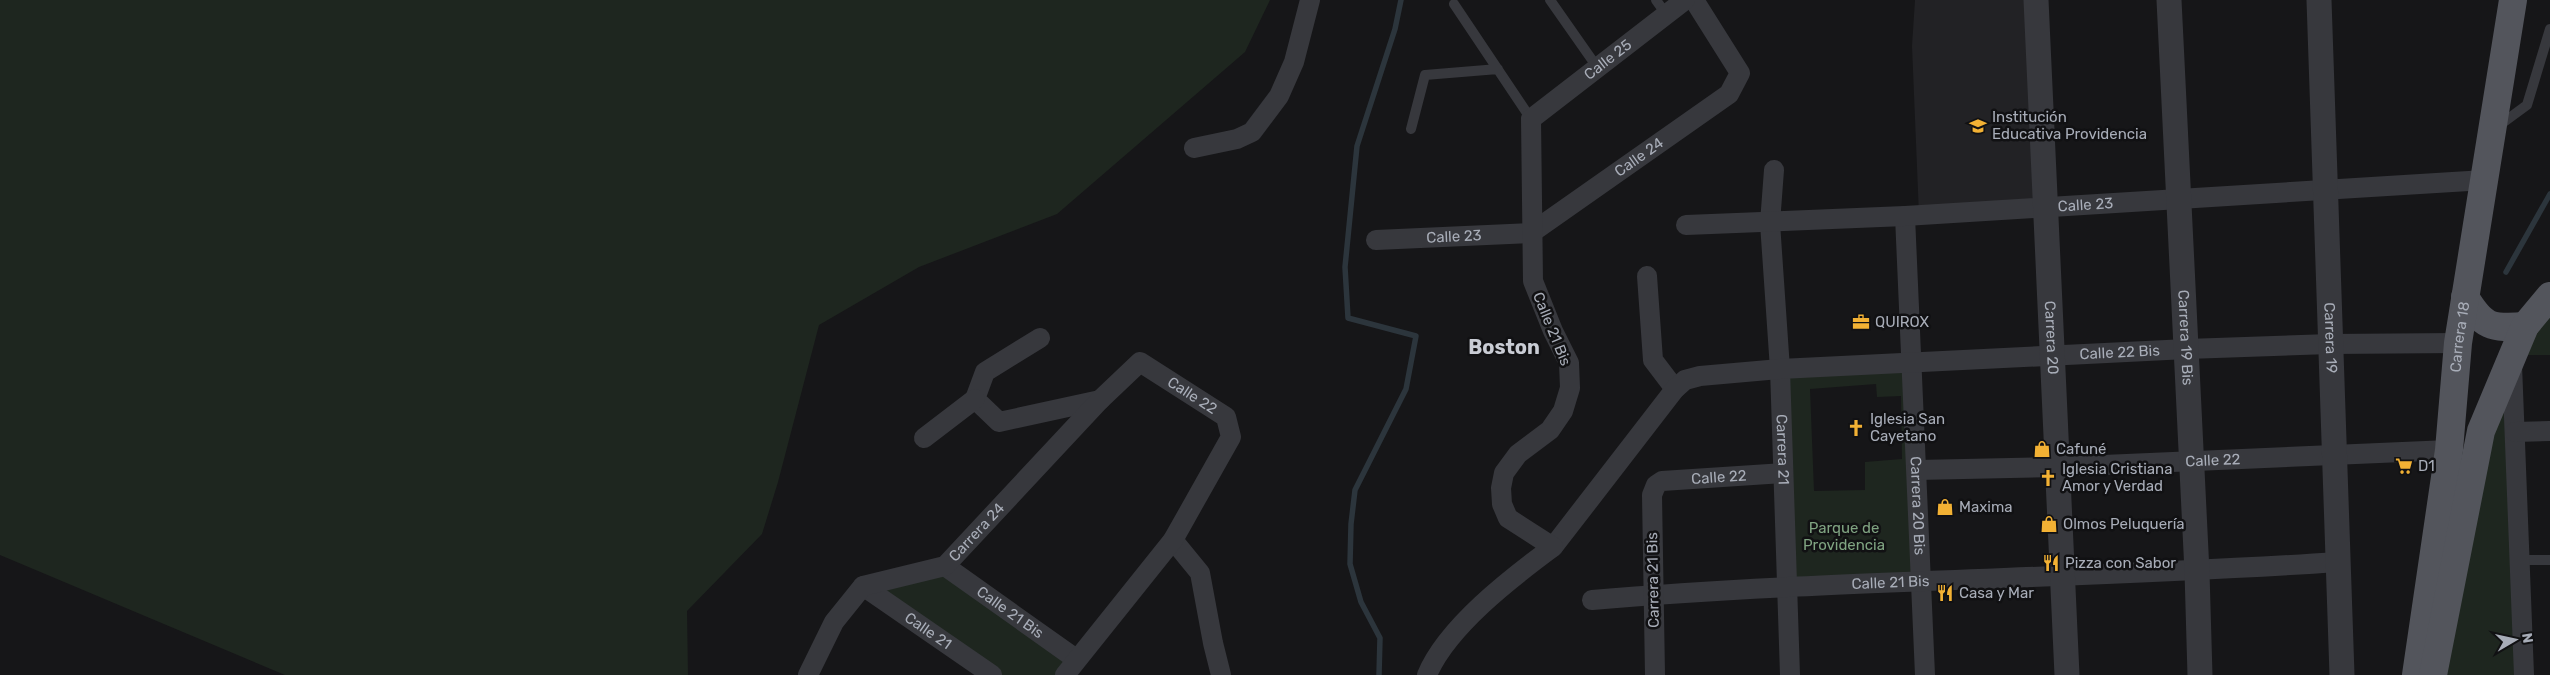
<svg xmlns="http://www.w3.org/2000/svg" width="2550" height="675" viewBox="0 0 2550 675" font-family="Rubik,sans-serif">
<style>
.built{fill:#222225}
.green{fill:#1e261f;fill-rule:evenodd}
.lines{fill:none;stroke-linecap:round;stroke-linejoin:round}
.stream{stroke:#2c353c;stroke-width:5.5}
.service{stroke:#37383d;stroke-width:10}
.minor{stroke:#37383d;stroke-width:20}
.tertiary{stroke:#37383d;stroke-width:25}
.primary{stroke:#53555c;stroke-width:28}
.labels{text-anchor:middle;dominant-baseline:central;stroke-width:5;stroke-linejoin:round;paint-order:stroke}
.street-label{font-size:15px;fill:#a8adb8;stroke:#111113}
.poi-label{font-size:15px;fill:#a8adb8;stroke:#111113;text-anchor:start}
.park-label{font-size:15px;fill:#7fa381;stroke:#111113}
.district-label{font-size:20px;font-weight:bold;fill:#c9ccd4;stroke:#111113}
</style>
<rect width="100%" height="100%" fill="#161618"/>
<path class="built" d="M1915,0H2036L2045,206L1919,215L1912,46Z"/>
<path class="green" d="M0,0H1270L1245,52L1057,214L919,267L819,325L778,482L762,534L687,611L688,675H285L0,555Z
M2550,296V355H2511L2524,675H2433L2481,431L2525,326Z
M1913,363L1922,579L1789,585L1780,369ZM1876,384L1877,397L1901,396L1902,459L1865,462V490L1814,491L1810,389Z
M945,566L1076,659L1065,675H992L863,586Z"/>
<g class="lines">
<path class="stream" d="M2506,272L2550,194
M1379,675L1380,638L1361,602L1350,564L1351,524L1355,490L1406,389L1416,336L1348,318L1345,267L1357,146L1395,29L1401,0"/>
<path class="service" d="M1550,0L1597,67
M1656,0L1666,14
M1454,4L1531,119
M2497,127L2527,105L2550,29
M1411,129L1425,75L1498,69
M2519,560H2550"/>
<g class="minor">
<path d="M1194,148L1237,139L1252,132L1279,96L1294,62L1310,0"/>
<path id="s1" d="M1774,170L1770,223L1780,369L1790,675"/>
<path id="s2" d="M1905,216L1925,675"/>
<path id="s3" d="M1686,225L1905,216L2485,180"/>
<path id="s4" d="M1531,233L1729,94L1740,73L1694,0"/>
<path id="s5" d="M1376,240L1531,233"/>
<path d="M1647,276L1653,360L1675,389"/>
<path d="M1040,338L985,372L975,399L999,422L1100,400"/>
<path d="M2512,365L2524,675"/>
<path d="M2515,432L2550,431"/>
<path d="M924,438L975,399"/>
<path id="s6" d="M1917,470L2057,467L2449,450"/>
<path d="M1173,540L1200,573L1213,643L1221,675"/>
<path id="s7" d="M1553,547L1675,389L1685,380L1700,376L1780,369L2187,349L2330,344L2458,343"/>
<path id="s8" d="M945,566L1076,659"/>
<path id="s9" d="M863,586L992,675"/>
<path id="s10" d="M1592,600C1840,579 2090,579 2338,562"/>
<path id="s11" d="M808,675L834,622L863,586L945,566L1100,400L1140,362L1226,417L1231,437L1173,540L1065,675"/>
<path id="s12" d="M1427,675C1447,627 1511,578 1553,547L1508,518L1502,504L1501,488L1504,473L1518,454L1550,430L1563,411L1570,388L1569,363L1553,331L1533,281L1531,119L1685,0"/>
<path id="s13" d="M1655,675L1652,495L1656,485L1662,481L1783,473"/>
</g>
<g class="tertiary">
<path id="s14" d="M2036,0L2067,675"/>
<path id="s15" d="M2169,0L2197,572L2200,675"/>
<path id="s16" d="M2319,0L2342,675"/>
</g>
<g class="primary">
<path d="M2465,297C2483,327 2491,329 2525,326"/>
<path id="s17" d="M2416,675L2449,450L2458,343L2513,0"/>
<path d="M2433,675L2481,431L2525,326L2550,296"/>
</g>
</g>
<defs>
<g id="school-bare" transform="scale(1.35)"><path d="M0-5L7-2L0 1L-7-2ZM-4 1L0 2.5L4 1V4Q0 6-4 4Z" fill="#f2b134" stroke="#111113" stroke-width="2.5" paint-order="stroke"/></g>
<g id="office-bare" transform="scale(1.35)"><path d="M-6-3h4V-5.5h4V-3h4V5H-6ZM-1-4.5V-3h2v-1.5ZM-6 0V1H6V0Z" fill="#f2b134" stroke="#111113" stroke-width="2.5" paint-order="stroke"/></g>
<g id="church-bare" transform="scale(1.35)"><path d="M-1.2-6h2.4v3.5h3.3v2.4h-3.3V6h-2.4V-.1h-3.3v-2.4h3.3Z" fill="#f2b134" stroke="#111113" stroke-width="2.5" paint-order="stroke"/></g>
<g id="shop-bare" transform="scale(1.35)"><path d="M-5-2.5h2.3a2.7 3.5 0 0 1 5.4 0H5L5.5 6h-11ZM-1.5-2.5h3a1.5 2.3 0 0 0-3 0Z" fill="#f2b134" stroke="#111113" stroke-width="2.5" paint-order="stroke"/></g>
<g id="supermarket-bare" transform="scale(1.35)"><path d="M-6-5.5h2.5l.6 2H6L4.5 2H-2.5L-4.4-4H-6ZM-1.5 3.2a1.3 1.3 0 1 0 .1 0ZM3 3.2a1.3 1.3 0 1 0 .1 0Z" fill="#f2b134" stroke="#111113" stroke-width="2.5" paint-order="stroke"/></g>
<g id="restaurant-bare" transform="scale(1.35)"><path d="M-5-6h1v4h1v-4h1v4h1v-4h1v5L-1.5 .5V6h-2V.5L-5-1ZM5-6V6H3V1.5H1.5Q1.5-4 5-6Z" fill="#f2b134" stroke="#111113" stroke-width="2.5" paint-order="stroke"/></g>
</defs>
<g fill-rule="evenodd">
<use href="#school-bare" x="1978" y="126"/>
<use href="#office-bare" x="1861" y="322"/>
<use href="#church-bare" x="1856" y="428"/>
<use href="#shop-bare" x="2042" y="449"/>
<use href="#supermarket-bare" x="2404" y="466"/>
<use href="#church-bare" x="2048" y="478"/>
<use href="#shop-bare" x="1945" y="507"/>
<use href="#shop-bare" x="2049" y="524"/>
<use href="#restaurant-bare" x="2051" y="563"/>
<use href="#restaurant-bare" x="1945" y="593"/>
</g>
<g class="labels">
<g class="street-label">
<text stroke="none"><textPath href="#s12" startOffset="766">Calle 25</textPath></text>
<text stroke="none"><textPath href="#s4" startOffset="132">Calle 24</textPath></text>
<text stroke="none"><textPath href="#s3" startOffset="400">Calle 23</textPath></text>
<text stroke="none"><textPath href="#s5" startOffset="78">Calle 23</textPath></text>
<text transform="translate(1552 329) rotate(68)">Calle 21 Bis</text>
<text stroke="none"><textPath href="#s15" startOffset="338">Carrera 19 Bis</textPath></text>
<text stroke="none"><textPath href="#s17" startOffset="341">Carrera 18</textPath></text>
<text stroke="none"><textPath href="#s14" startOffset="338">Carrera 20</textPath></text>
<text stroke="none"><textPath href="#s16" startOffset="338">Carrera 19</textPath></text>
<text stroke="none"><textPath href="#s7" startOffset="649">Calle 22 Bis</textPath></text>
<text stroke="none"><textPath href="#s11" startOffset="534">Calle 22</textPath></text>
<text stroke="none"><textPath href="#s1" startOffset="280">Carrera 21</textPath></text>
<text stroke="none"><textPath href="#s6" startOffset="296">Calle 22</textPath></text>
<text stroke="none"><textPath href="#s13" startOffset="255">Calle 22</textPath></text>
<text stroke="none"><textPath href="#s2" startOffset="290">Carrera 20 Bis</textPath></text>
<text stroke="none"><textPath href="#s11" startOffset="236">Carrera 24</textPath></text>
<text transform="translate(1653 580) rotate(-91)">Carrera 21 Bis</text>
<text stroke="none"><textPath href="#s10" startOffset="299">Calle 21 Bis</textPath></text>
<text stroke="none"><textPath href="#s8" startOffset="80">Calle 21 Bis</textPath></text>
<text stroke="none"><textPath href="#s9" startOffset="79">Calle 21</textPath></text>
</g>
<g class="poi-label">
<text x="1992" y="117">Institución<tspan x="1992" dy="17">Educativa Providencia</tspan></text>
<text x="1875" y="322">QUIROX</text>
<text x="1870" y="419">Iglesia San<tspan x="1870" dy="17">Cayetano</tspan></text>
<text x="2056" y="449">Cafuné</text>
<text x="2418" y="466">D1</text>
<text x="2062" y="469">Iglesia Cristiana<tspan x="2062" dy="17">Amor y Verdad</tspan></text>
<text x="1959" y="507">Maxima</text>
<text x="2063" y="524">Olmos Peluquería</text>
<text x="2065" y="563">Pizza con Sabor</text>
<text x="1959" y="593">Casa y Mar</text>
</g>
<g class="park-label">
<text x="1844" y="528">Parque de<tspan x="1844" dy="17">Providencia</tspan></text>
</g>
<g class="district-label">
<text x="1504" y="347">Boston</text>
</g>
</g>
<g transform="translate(2515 640) rotate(81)" stroke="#111113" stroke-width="4" paint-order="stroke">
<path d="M0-4L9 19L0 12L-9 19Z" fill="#a8adb8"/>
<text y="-8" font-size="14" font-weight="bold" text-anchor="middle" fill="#a8adb8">N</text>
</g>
</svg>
